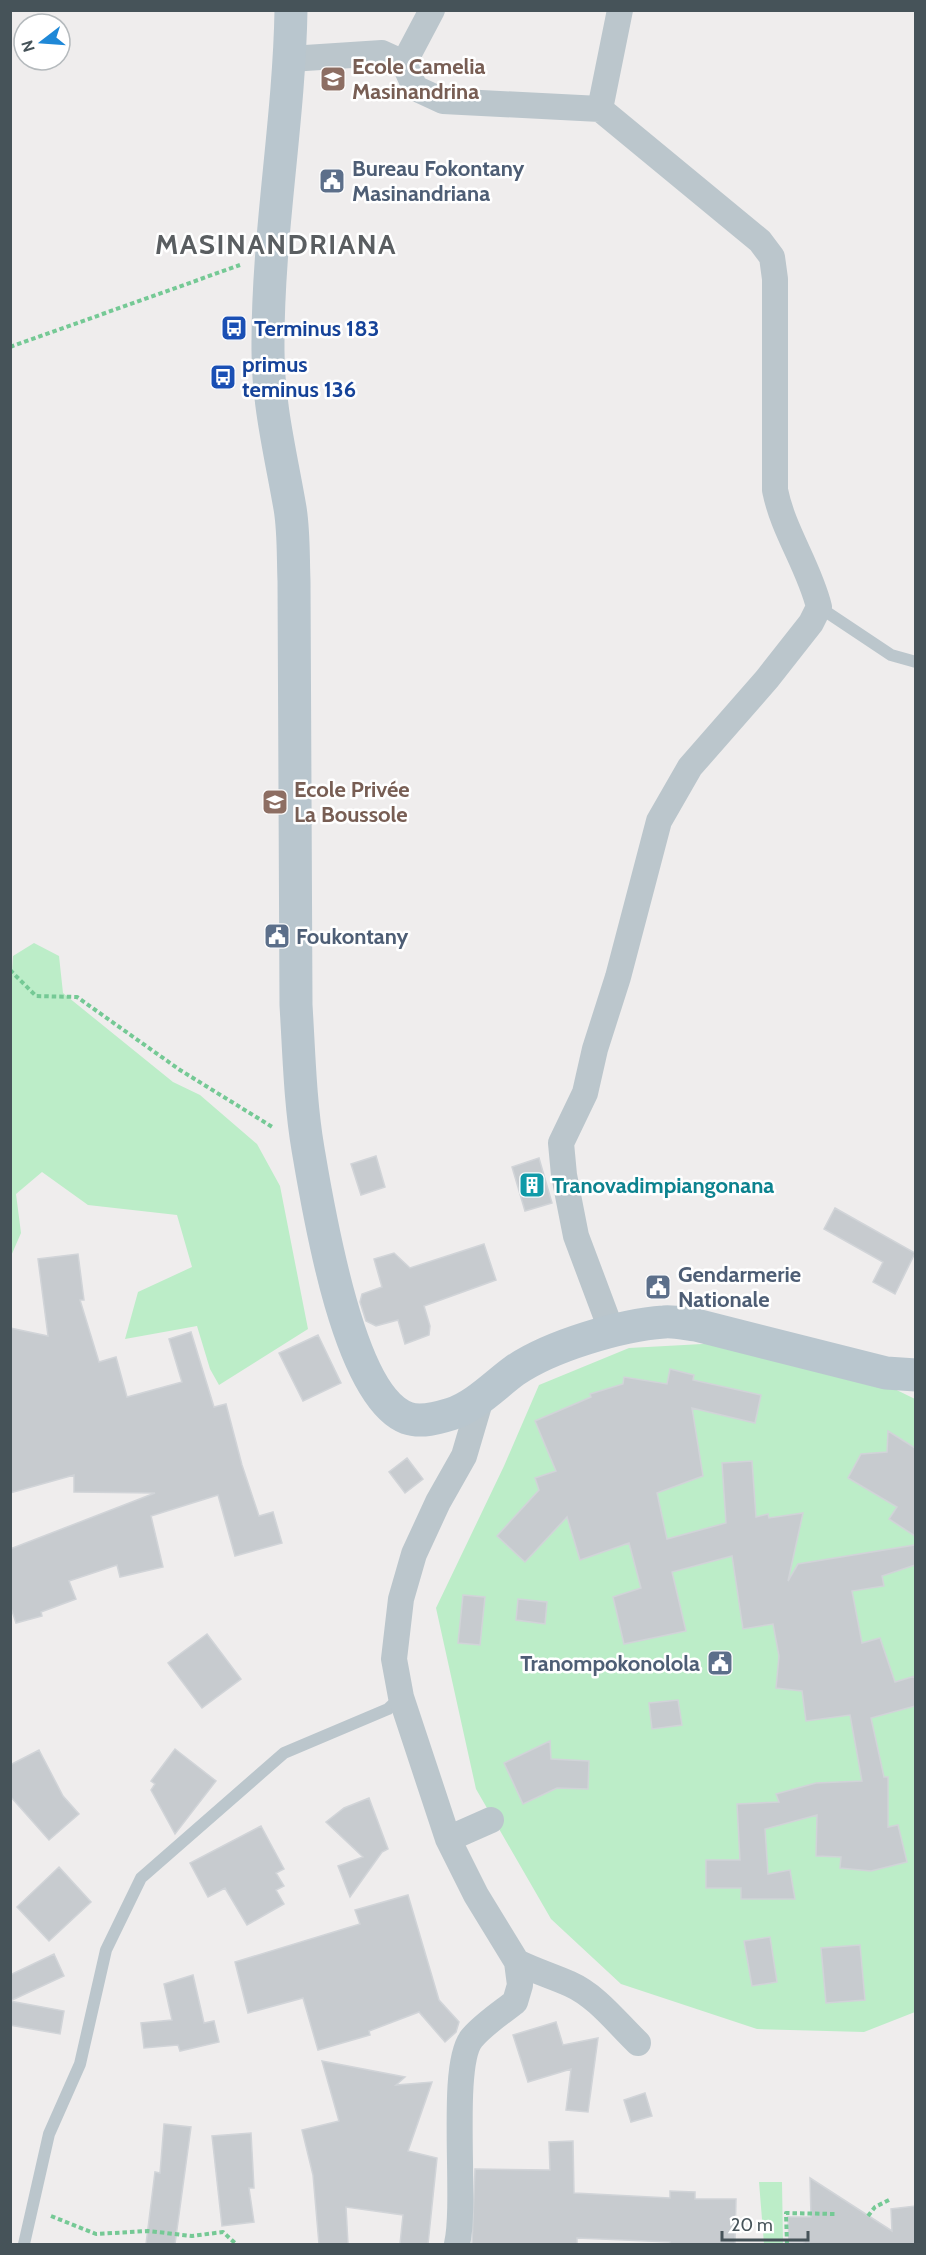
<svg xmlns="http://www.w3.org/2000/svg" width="926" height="2255" viewBox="0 0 926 2255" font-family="Cabin,sans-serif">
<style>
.green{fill:#bcedc8}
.building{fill:#c7cbcf;stroke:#d1d4d8;stroke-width:1.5}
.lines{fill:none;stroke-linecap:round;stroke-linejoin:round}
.path{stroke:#75c995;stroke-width:4;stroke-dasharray:4.5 3;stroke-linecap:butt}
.lane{stroke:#bbc6cc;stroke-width:12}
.street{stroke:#bbc6cc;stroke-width:26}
.secondary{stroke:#b9c6ce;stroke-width:33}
.labels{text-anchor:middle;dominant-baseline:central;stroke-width:5;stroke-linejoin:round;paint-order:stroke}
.education-label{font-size:22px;font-weight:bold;fill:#785e54;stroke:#fff;text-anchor:start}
.service-label{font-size:22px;font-weight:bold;fill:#4e5e75;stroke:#fff;text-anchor:start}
.transit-label{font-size:22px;font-weight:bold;fill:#164399;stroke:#fff;text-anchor:start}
.culture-label{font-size:22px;font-weight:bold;fill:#0d838f;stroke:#fff;text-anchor:start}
.district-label{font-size:28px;font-weight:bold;letter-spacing:1.5px;fill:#5a5e61;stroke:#fff}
</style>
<rect width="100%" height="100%" fill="#efeded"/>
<path class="green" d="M34,943L59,956L63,993L173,1082L200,1095L257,1144L280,1186L308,1329L219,1385L210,1369L197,1326L125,1339L138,1292L192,1267L177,1215L88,1205L42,1172L16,1194L21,1233L11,1256V987L13,956Z
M739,1342L866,1375L915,1399V2012L864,2032L757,2029L621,1984L551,1919L476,1789L436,1608L504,1466L539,1385L629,1348Z
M759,2182H782L783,2244H764Z"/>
<path class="building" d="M376,1156L385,1187L361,1195L351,1164Z
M539,1158L552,1203L525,1211L512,1167Z
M835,1208L915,1253L895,1294L873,1282L883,1262L824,1229Z
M484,1244L496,1280L424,1306L430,1326L429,1335L405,1344L398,1320L376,1326L366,1321L360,1302L362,1294L382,1287L374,1259L394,1253L410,1268Z
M78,1254L84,1300H80L99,1362L116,1357L127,1397L182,1382L169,1339L191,1332L214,1407L226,1404L242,1465L259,1516L273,1512L282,1543L235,1556L218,1495L151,1516L163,1567L120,1577L117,1565L69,1581L76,1599L41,1612L42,1616L16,1623L10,1605V1549L155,1493L74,1492V1475L10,1493V1328L48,1336L38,1259Z
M318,1335L341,1383L303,1401L279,1353Z
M670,1369L694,1375L693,1380L761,1395L755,1423L692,1408L703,1476L657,1493L667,1539L726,1523L722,1463L752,1461L756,1517L768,1514L769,1518L803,1513L788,1581L798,1564L915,1545V1565L882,1576L884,1586L852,1591L862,1643L880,1638L895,1682L915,1676V1706L871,1718L884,1777H888V1827L898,1825L907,1862L871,1871L840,1868L841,1857L816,1856L817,1815L765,1829L768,1874L790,1870L795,1899H741V1888H706V1860H740L737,1804L779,1802L776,1794L816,1783L862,1781L850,1715L806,1721L802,1691L776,1688L779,1656L773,1624L743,1629L732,1556L672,1572L686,1631L624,1644L613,1597L641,1588L629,1543L580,1560L567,1517L525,1562L497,1536L539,1490L535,1478L556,1471L535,1421L591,1397L590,1394L623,1384L624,1377L667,1384Z
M888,1431L915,1448V1536L889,1519L897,1507L848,1478L861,1454L887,1452Z
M407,1458L423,1479L405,1493L389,1472Z
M463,1595L485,1597L480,1645L458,1643Z
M518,1599L547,1602L545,1624L516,1620Z
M207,1634L241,1679L202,1708L168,1663Z
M678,1700L682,1725L652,1729L649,1703Z
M550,1741L551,1759L589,1761L588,1789L557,1788L523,1804L504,1763Z
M175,1749L216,1781L175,1834L151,1790L155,1784L151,1781Z
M39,1750L63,1796L79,1814L49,1840L10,1796V1765Z
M369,1798L388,1849L382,1852L350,1897L338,1866L363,1857L326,1822L344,1808Z
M261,1826L284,1869L276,1873L284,1886L276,1890L284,1904L247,1925L225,1888L208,1897L190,1863Z
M59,1867L91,1902L49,1941L17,1907Z
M408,1895L439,2000L459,2022L456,2032L445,2042L419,2012L369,2031L370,2035L318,2050L303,1998L248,2013L235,1962L360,1924L355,1910Z
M770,1937L777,1982L752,1986L744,1941Z
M860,1945L865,2000L826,2003L821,1948Z
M54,1954L64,1976L10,2001V1975Z
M193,1975L204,2023L214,2021L219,2042L180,2051L178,2045L144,2048L141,2023L172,2020L164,1984Z
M10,2001L64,2011L60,2034L10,2025Z
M556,2022L563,2045L598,2038L588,2112L566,2110L571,2069L528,2082L513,2035Z
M322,2061L405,2077L396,2085L432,2082L408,2151L437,2158L428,2244H400L403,2215L346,2207L348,2244H319L313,2175L302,2130L339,2121Z
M645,2093L652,2116L631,2122L624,2100Z
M164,2124L191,2127L175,2244H146L155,2172L160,2173Z
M251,2133L254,2188H249L254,2222L222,2226L212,2136Z
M573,2141L574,2193L670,2198V2191L695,2192V2199H736L735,2244H670V2242L577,2238V2244H472L475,2169L550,2170L549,2142Z
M810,2178L892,2231L891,2209L915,2206V2244H804V2242H789L788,2217H811Z"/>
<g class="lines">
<path class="path" d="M10,347L240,265
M10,970L36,996L77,997L180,1070L274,1128
M51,2216L96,2234L148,2231L192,2236L223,2232L236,2244
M868,2216L875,2207L891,2199
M787,2244L786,2213L835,2214"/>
<path class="lane" d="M819,607L891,655L916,662
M24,2244L49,2134L80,2064L106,1950L141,1878L284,1753L388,1709L401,1697"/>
<path class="street" d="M290,59L382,53L404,63L415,88L443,101L600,109L620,10
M404,63L432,10
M600,109L760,241L772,257L775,279V490C783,531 809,566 819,607L811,623L767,679L690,767L659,821L618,977L595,1049L585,1093L561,1143L564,1175L576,1236L612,1332
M448,1839L491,1820
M517,1962C535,1971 552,1976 570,1984C597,1996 617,2023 638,2043
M457,2244C467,2200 449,2065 472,2038C484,2024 501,2013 515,2002L520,1985L517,1962L476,1895L448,1839L401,1697L394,1659L401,1599L414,1554L438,1502L464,1456L482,1395"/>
<path class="secondary" d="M291,10C289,124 267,237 268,351C268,404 281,456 290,508C294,532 293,557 294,581L296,1005C299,1053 300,1102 308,1149C318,1208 348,1396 407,1418C421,1423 438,1418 451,1414C474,1407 495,1385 514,1371C550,1346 621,1325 664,1322C674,1321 686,1324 696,1325L886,1373L916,1375"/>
</g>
<defs>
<g id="school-square" transform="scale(1.35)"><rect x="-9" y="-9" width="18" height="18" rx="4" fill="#8d6e63" stroke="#fff"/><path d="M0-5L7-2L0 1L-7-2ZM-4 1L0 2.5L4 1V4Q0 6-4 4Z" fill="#fff"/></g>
<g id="civic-square" transform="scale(1.35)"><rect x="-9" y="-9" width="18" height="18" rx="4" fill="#5c6f8a" stroke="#fff"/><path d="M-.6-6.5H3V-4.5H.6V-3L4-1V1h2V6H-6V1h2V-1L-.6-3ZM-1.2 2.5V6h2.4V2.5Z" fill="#fff"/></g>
<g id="bus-square" transform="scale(1.35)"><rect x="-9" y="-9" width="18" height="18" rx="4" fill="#1a4fb4" stroke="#fff"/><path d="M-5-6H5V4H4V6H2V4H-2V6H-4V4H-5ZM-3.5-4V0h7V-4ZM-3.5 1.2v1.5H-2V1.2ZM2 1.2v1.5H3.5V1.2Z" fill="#fff"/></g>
<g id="building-square" transform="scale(1.35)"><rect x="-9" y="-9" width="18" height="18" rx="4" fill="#0f9aa8" stroke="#fff"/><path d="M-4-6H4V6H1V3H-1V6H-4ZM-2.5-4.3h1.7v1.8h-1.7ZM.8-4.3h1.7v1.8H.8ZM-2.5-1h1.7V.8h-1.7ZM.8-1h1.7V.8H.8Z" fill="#fff"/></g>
</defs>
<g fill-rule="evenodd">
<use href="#school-square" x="333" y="79"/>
<use href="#civic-square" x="332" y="181"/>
<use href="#bus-square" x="234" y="328"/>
<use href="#bus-square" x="223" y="377"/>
<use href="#school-square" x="275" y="802"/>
<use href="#civic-square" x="277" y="936"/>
<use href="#building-square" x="532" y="1185"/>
<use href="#civic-square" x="658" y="1287"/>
<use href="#civic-square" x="720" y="1663"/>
</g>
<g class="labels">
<g class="education-label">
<text x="352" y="66">Ecole Camelia<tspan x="352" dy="25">Masinandrina</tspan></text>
<text x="294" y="789">Ecole Privée<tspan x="294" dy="25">La Boussole</tspan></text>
</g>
<g class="service-label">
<text x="352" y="168">Bureau Fokontany<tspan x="352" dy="25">Masinandriana</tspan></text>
<text x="296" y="936">Foukontany</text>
<text x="678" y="1274">Gendarmerie<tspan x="678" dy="25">Nationale</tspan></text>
<text x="700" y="1663" text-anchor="end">Tranompokonolola</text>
</g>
<g class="transit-label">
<text x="254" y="328">Terminus 183</text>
<text x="242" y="364">primus<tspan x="242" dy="25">teminus 136</tspan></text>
</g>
<g class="culture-label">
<text x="552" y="1185">Tranovadimpiangonana</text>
</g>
<g class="district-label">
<text x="276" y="244">MASINANDRIANA</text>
</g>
</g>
<rect width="926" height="2255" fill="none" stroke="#465359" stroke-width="24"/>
<g transform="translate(42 42) rotate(253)"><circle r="28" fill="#ffffff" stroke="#b5babd" stroke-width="1.5"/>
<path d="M0-4.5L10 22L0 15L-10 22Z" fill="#1f88d7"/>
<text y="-9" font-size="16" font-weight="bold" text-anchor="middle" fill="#465359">N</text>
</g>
<path d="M722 2231v9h86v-9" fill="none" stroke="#465359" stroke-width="3"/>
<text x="731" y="2231" font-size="18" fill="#465359" stroke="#ffffff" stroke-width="4.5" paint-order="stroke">20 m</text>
</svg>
